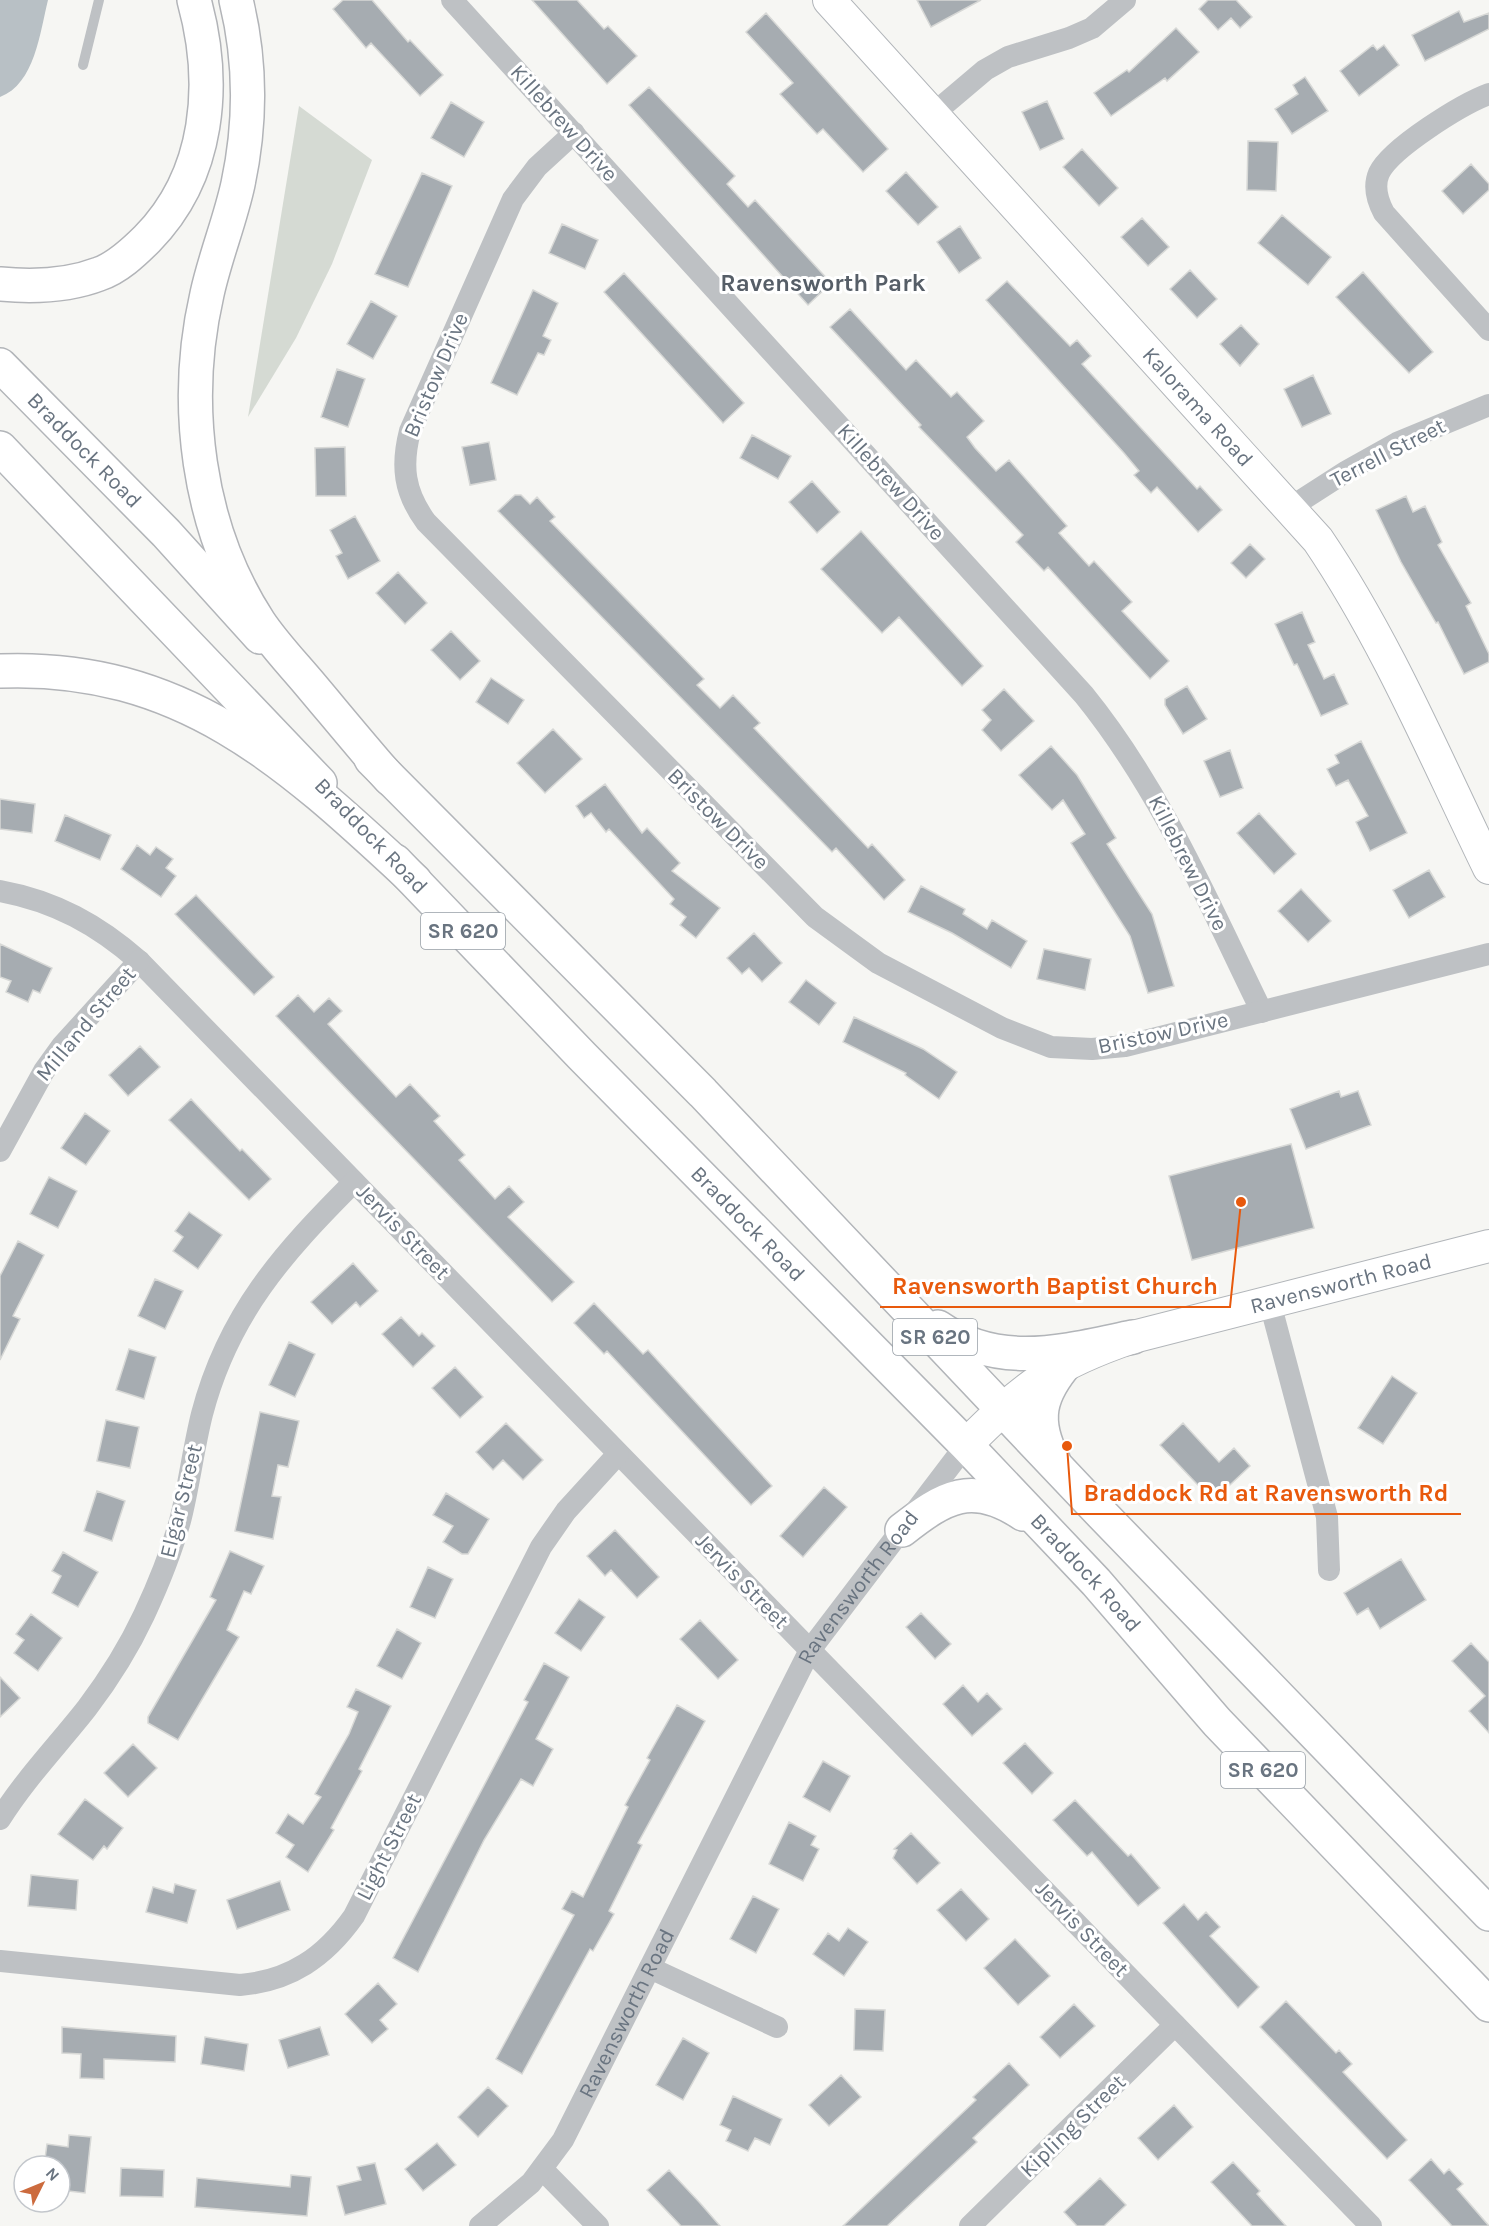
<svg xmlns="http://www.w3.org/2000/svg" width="1489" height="2226" viewBox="0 0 1489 2226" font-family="Karla,sans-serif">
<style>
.green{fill:#d5dad3}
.water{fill:#b8c0c5}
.building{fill:#a6acb1;stroke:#d7d8d6;stroke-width:1.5}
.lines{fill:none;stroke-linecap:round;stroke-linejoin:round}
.secondary-casing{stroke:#b1b5b9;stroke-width:34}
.primary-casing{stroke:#b2b5b9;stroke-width:36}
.highway-casing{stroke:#b2b4b8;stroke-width:36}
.lane{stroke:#bec1c4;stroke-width:10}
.street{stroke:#bec1c4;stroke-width:22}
.secondary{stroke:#fff;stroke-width:32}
.primary{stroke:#fff;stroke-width:33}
.highway{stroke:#fff;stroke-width:33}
.labels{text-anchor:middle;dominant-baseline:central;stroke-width:6;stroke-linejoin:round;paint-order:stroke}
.shield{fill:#fff;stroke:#969ea6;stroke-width:1.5}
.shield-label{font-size:21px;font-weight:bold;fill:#697480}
.street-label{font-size:22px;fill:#697480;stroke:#fff}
.neighbourhood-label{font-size:24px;font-weight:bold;fill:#565e67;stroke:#fff}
.leader{fill:none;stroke:#e8590c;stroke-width:2}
.callout-dot{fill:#e8590c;stroke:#fff;stroke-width:2}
.callout-label{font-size:24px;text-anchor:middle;font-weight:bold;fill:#e8590c;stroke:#fff;stroke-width:6;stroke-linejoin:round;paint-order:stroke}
</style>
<rect width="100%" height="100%" fill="#f6f6f3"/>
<path class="green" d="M299,106L372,160L332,264L296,338L248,417Z"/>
<path class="water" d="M0,0H48C40,32 35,84 0,97Z"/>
<path class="building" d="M343,0H372L408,42L410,40L443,75L420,96L371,43L366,48L333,9Z
M532,0H577L604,29L608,26L637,56L607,84Z
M917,0H981L931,27Z
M1208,0H1236L1252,17L1240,28L1231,18L1218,30L1199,9Z
M1459,11L1464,22L1489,13V29L1425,61L1412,35Z
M766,13L888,149L863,172L823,129L817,134L780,94L793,83L746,32Z
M1176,28L1199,52L1167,81L1165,78L1111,116L1094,93L1127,70L1129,72Z
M1373,45L1377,50L1384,45L1399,65L1359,96L1340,71Z
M1305,77L1328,111L1292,134L1275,109L1298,94L1293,85Z
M649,87L735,176L727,184L748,207L755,200L831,283L808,305L629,105Z
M1047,101L1064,139L1040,150L1022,112Z
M451,102L484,122L464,157L431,138Z
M1248,141L1278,142L1276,191L1247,190Z
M1082,149L1118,188L1099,206L1063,167Z
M1471,164L1489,184V190L1463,214L1442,191Z
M906,172L938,207L918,225L886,191Z
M422,173L452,186L408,287L375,274Z
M1282,215L1331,257L1308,285L1258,243Z
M1142,218L1169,247L1148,266L1121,237Z
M562,224L598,240L585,269L549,253Z
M960,226L981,258L959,273L937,242Z
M1190,270L1217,299L1197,318L1170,289Z
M1363,272L1433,352L1409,373L1336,297Z
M624,273L744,403L723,423L604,292Z
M1007,281L1070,346L1077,340L1091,356L1082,364L1197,489L1200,486L1222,510L1198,532L1157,487L1151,493L1134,475L1139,471L1124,453L986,300Z
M533,290L558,303L543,336L551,340L544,355L538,353L517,395L491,383Z
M371,301L397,316L373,359L347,344Z
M850,309L906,370L916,360L951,397L957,392L984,421L967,437L975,448L996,471L1009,460L1067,526L1059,533L1089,566L1094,561L1132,602L1122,611L1169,661L1150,679L1048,567L1044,571L1016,542L1023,535L919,427L921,425L830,327Z
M1241,325L1259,344L1240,366L1220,344Z
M337,369L365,379L348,427L321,417Z
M1313,375L1331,414L1302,427L1284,389Z
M752,435L791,456L778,479L740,458Z
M489,442L496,480L470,485L462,447Z
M345,447L346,496H316L315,448Z
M812,481L840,512L817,533L789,502Z
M515,495H521L530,504L537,497L555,517L550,521L704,679L697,685L720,708L733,695L760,723L754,728L868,848L872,844L905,880L884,900L836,848L832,852L498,511Z
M1406,496L1413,512L1425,506L1442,542L1438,545L1471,603L1466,606L1489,654V662L1464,674L1438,622L1436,623L1401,562L1376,510Z
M355,516L380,561L348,579L336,556L342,553L330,530Z
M861,531L983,666L962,686L899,617L882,633L821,569Z
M1250,544L1265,559L1246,578L1231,563Z
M398,572L427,603L405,624L376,593Z
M1302,612L1315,642L1308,645L1324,679L1334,674L1348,704L1321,716L1297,664L1294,665L1275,624Z
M451,631L480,661L460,680L431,650Z
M491,678L524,700L508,724L476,702Z
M1187,686L1207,719L1183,734L1165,705V699Z
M1004,689L1034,721L1001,751L982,730L991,720L982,710Z
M553,729L582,759L545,793L517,763Z
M1361,741L1407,833L1370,851L1356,822L1368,816L1348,780L1336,786L1327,769L1339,763L1335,755Z
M1051,746L1077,775L1116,838L1107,844L1152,914L1174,986L1148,993L1130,936L1071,843L1085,834L1063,800L1052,810L1019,775Z
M1230,750L1243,788L1220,797L1204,761Z
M605,784L642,833L647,828L680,863L672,871L720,908L696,938L680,925L686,917L670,904L674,899L609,829L606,832L591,813L584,818L576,806Z
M0,799L35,804L32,833L0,829Z
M1259,813L1296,854L1274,874L1237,833Z
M65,815L111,835L100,860L55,841Z
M137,845L150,855L156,847L173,859L166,868L176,876L161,897L121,869Z
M1429,870L1445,897L1409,918L1393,890Z
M921,886L965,909L963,914L987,929L992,920L1027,941L1011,968L952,933L908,912Z
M1301,889L1331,921L1308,942L1278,911Z
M196,895L274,977L254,995L175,914Z
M754,933L782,963L762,982L749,968L742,974L727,958Z
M0,944L52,968L40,993L33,990L28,1002L6,992L11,981L0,977Z
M1044,949L1091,959L1085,990L1037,979Z
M806,980L836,1003L819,1025L789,1002Z
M298,995L314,1012L329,998L342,1011L328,1024L396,1097L410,1084L440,1116L434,1121L465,1155L459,1160L495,1199L509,1186L524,1202L508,1217L574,1282L552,1302L276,1016Z
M854,1017L923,1049L957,1072L939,1099L905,1075L906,1073L843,1042Z
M140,1046L160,1067L128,1096L109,1075Z
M1339,1091L1341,1097L1358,1091L1371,1125L1306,1149L1290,1109Z
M191,1099L240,1151L242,1149L271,1179L249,1200L169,1120Z
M85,1113L110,1131L86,1165L61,1148Z
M1291,1144L1314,1228L1192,1260L1169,1176Z
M49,1177L77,1191L58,1228L30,1214Z
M189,1212L222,1235L198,1269L173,1251L183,1237L175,1231Z
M18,1241L44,1255L13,1316L20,1319L0,1360V1276Z
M353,1263L378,1291L360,1307L356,1302L332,1324L311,1302Z
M155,1279L183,1291L165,1329L138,1316Z
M594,1303L643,1354L648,1350L772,1486L751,1505L607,1351L604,1354L574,1323Z
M401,1317L419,1336L422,1333L435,1346L413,1367L382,1334Z
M289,1342L315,1354L295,1397L269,1385Z
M129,1349L156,1357L144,1399L116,1390Z
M455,1367L483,1397L460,1418L432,1388Z
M1392,1376L1417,1393L1383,1444L1358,1428Z
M260,1412L299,1421L288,1467L278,1465L272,1496L281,1497L273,1539L235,1531Z
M106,1420L139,1427L130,1468L97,1461Z
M506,1423L543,1460L523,1480L503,1460L493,1470L476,1452Z
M1183,1423L1219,1462L1234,1448L1250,1466L1213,1501L1160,1445Z
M824,1487L847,1507L803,1557L780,1536Z
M97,1491L125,1501L112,1541L84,1531Z
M446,1493L489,1519L468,1554H462L443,1542L453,1526L433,1515Z
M615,1530L659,1577L637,1598L611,1570L605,1576L587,1556Z
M230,1551L264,1566L251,1594L244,1591L227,1630L239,1637L178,1740L148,1723V1717L216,1600L210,1597Z
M63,1552L98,1572L78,1607L52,1593L61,1576L52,1571Z
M1401,1559L1426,1600L1380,1629L1368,1608L1357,1615L1344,1593Z
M428,1567L453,1579L435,1618L410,1607Z
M579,1599L605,1617L581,1651L555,1633Z
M921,1613L951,1644L935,1659L906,1627Z
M31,1614L62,1638L38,1671L14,1653L24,1640L16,1634Z
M700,1620L738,1660L718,1679L680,1639Z
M397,1629L421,1643L402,1679L377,1666Z
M1471,1643L1489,1662V1733L1469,1711L1485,1696L1452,1661Z
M544,1663L569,1677L536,1739L553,1749L533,1786L521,1779L484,1840L418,1972L393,1958L528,1702L524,1700Z
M0,1677L20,1698L0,1717Z
M963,1685L978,1702L987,1693L1002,1709L972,1736L943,1704Z
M356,1689L391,1706L359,1769L362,1771L331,1828L334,1830L308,1872L286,1857L294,1845L276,1833L288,1814L303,1824L321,1797L315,1794L349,1734L358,1712L347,1707Z
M677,1705L705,1721L638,1843L642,1845L609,1911L614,1914L593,1951L590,1949L522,2074L496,2059L574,1915L562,1909L572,1891L583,1897L628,1807L625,1805L650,1760L647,1758Z
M1025,1743L1053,1773L1032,1794L1003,1763Z
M133,1744L157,1768L128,1797L104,1773Z
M823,1761L850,1776L830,1812L803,1797Z
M85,1799L123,1828L107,1849L104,1846L93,1860L58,1834Z
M1075,1800L1128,1856L1131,1854L1160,1888L1138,1906L1092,1852L1087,1856L1053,1820Z
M789,1822L816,1836L811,1845L819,1849L803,1881L769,1864Z
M911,1833L940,1863L917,1884L893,1858L897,1850L894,1849Z
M31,1875L78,1880L76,1910L28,1906Z
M280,1881L290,1910L237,1929L227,1900Z
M175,1884L196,1890L187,1923L146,1912L153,1887L173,1893Z
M961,1889L989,1919L966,1941L937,1910Z
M753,1896L779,1909L756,1953L730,1939Z
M1184,1904L1198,1920L1206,1912L1220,1927L1210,1936L1259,1987L1238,2008L1163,1923Z
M848,1928L868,1942L844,1976L813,1954L828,1933L839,1941Z
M1015,1939L1050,1976L1018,2005L984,1968Z
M378,1983L397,2004L380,2020L388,2029L372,2043L345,2014Z
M1286,2001L1336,2053L1339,2050L1352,2064L1343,2072L1407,2140L1387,2159L1260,2027Z
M1074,2004L1095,2026L1060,2058L1040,2037Z
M855,2009L885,2010L883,2051L854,2050Z
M62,2027L176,2036L175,2062L104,2059V2079L80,2078L81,2054L62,2053Z
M320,2027L329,2055L288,2068L279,2040Z
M205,2037L248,2044L244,2071L201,2064Z
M683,2038L709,2053L683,2100L656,2085Z
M1009,2063L1029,2085L973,2138L977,2142L887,2226H843L976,2100L973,2097Z
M841,2075L861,2097L829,2126L809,2105Z
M488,2087L508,2106L478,2137L458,2117Z
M733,2096L782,2119L770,2145L755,2138L748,2151L726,2141L731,2130L720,2125Z
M1174,2105L1193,2127L1158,2160L1138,2138Z
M69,2135L91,2137L85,2193L60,2190V2166H44L47,2144L68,2147Z
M437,2143L456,2165L423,2191L405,2169Z
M1431,2159L1444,2174L1449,2169L1463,2184L1457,2189L1489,2226H1452L1409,2180Z
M1233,2162L1260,2191L1257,2194L1286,2226H1252L1211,2182Z
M375,2163L386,2204L345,2215L337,2186L361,2180L357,2167Z
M121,2168L164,2170L163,2197L120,2196Z
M669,2170L700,2203L720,2226H681L647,2190Z
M291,2175L311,2177L307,2216L195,2207L197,2178L290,2187Z
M1100,2178L1126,2205L1104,2226H1077L1064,2212Z"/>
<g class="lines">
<g class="secondary-casing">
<g id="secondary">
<path id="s2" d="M829,0L1318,540C1387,642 1435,757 1489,868"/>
<path id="s3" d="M966,1445C1025,1386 1053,1364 1133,1337L1489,1246"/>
</g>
</g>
<g class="primary-casing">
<g id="primary">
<path id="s4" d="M0,365L166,533L260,637"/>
<path d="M0,448L320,783"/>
<path d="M371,759L703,1093L1092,1504L1489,1914"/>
<path id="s5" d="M395,861L582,1056L966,1445L1096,1582L1217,1722L1489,2005"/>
<path d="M938,1327C1000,1370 1064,1351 1133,1337"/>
<path d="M1053,1459C1033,1420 1039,1395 1067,1362"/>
<path d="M902,1530C944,1497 972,1480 1023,1514"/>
</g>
</g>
<g class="highway-casing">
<path id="highway" d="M236,0C251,61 251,123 238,184C230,221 215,257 207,294C182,403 197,527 259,622C273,643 291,662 308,682C335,714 362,747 390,779
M0,284C33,287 68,286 99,274C117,268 133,253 147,239C210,175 217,83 194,0
M0,671C184,664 290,765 415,881"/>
</g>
<path class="lane" d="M83,65L99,0"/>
<g class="street">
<path d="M452,0L1084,695C1161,790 1208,902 1262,1012"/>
<path d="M1489,94C1462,104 1391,148 1379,173C1373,187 1377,200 1384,213L1489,330"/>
<path d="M933,114L985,70L1008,57L1069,38L1092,28L1125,0"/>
<path d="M574,133L537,167L513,199L410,431C401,466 404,492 426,522L815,917L878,963L1002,1028L1051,1047L1092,1049L1125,1046L1489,954"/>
<path d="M1291,507L1347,471L1397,443L1489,405"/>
<path d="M0,891C55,901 98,925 139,961L1371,2226"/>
<path d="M0,1151L44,1071L62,1046L139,961"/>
<path d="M1270,1303L1327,1517L1329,1570"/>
<path d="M0,1819C25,1779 58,1745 87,1708C109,1679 129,1647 144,1615C158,1585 171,1553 180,1521C189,1486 193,1450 202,1414C228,1314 283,1253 354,1182"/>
<path d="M0,1961L240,1985C290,1981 325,1957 354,1916L541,1547L566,1511L618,1454"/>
<path d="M650,1968L777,2027"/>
<path d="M542,2169L598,2226"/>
<path id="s1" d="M480,2226L531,2183L563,2140L810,1650L966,1445"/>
<path d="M970,2226L1175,2025"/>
</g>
<use href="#secondary" class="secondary"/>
<use href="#primary" class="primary"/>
<use href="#highway" class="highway"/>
</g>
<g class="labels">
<g class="shield">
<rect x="421" y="913" width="84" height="36" rx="4.5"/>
<rect x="893" y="1319" width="84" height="36" rx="4.5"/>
<rect x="1221" y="1752" width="84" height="36" rx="4.5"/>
</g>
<g class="shield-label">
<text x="463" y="931">SR 620</text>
<text x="935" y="1337">SR 620</text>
<text x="1263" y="1770">SR 620</text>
</g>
<g class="street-label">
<text transform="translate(564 123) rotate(48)">Killebrew Drive</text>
<text transform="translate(436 375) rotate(-67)">Bristow Drive</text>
<text stroke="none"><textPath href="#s2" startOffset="549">Kalorama Road</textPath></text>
<text stroke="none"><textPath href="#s4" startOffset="120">Braddock Road</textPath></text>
<text transform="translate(1388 453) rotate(-27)">Terrell Street</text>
<text transform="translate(891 482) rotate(48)">Killebrew Drive</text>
<text transform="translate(718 819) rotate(45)">Bristow Drive</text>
<text transform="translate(371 836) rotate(46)">Braddock Road</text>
<text transform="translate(1188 863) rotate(63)">Killebrew Drive</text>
<text transform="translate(86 1024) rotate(-50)">Milland Street</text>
<text transform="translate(1163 1033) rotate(-12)">Bristow Drive</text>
<text stroke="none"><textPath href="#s5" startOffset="506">Braddock Road</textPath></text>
<text transform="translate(403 1232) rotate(46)">Jervis Street</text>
<text stroke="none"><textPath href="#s3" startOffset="416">Ravensworth Road</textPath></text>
<text transform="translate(181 1501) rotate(-76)">Elgar Street</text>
<text stroke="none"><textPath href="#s5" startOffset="992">Braddock Road</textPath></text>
<text transform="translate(742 1581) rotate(46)">Jervis Street</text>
<text stroke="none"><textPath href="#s1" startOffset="748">Ravensworth Road</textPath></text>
<text transform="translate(389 1847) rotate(-63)">Light Street</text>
<text transform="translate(1082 1929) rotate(46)">Jervis Street</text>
<text stroke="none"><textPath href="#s1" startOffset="262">Ravensworth Road</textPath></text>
<text transform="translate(1073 2126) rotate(-44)">Kipling Street</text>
</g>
<g class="neighbourhood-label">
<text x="823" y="283">Ravensworth Park</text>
</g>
</g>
<path class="leader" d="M1241 1202L1230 1307H880M1067 1446L1072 1514H1461"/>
<g class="callout-dot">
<circle cx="1241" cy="1202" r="6"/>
<circle cx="1067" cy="1446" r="6"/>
</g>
<g class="callout-label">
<text x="1055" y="1294">Ravensworth Baptist Church</text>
<text x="1266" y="1501">Braddock Rd at Ravensworth Rd</text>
</g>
<g transform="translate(42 2184) rotate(47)"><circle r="28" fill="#ffffff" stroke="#c3c7cc" stroke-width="1.5"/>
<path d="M0-4.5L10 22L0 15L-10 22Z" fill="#cc6b3e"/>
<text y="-9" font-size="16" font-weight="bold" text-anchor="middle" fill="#697480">N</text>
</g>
</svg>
